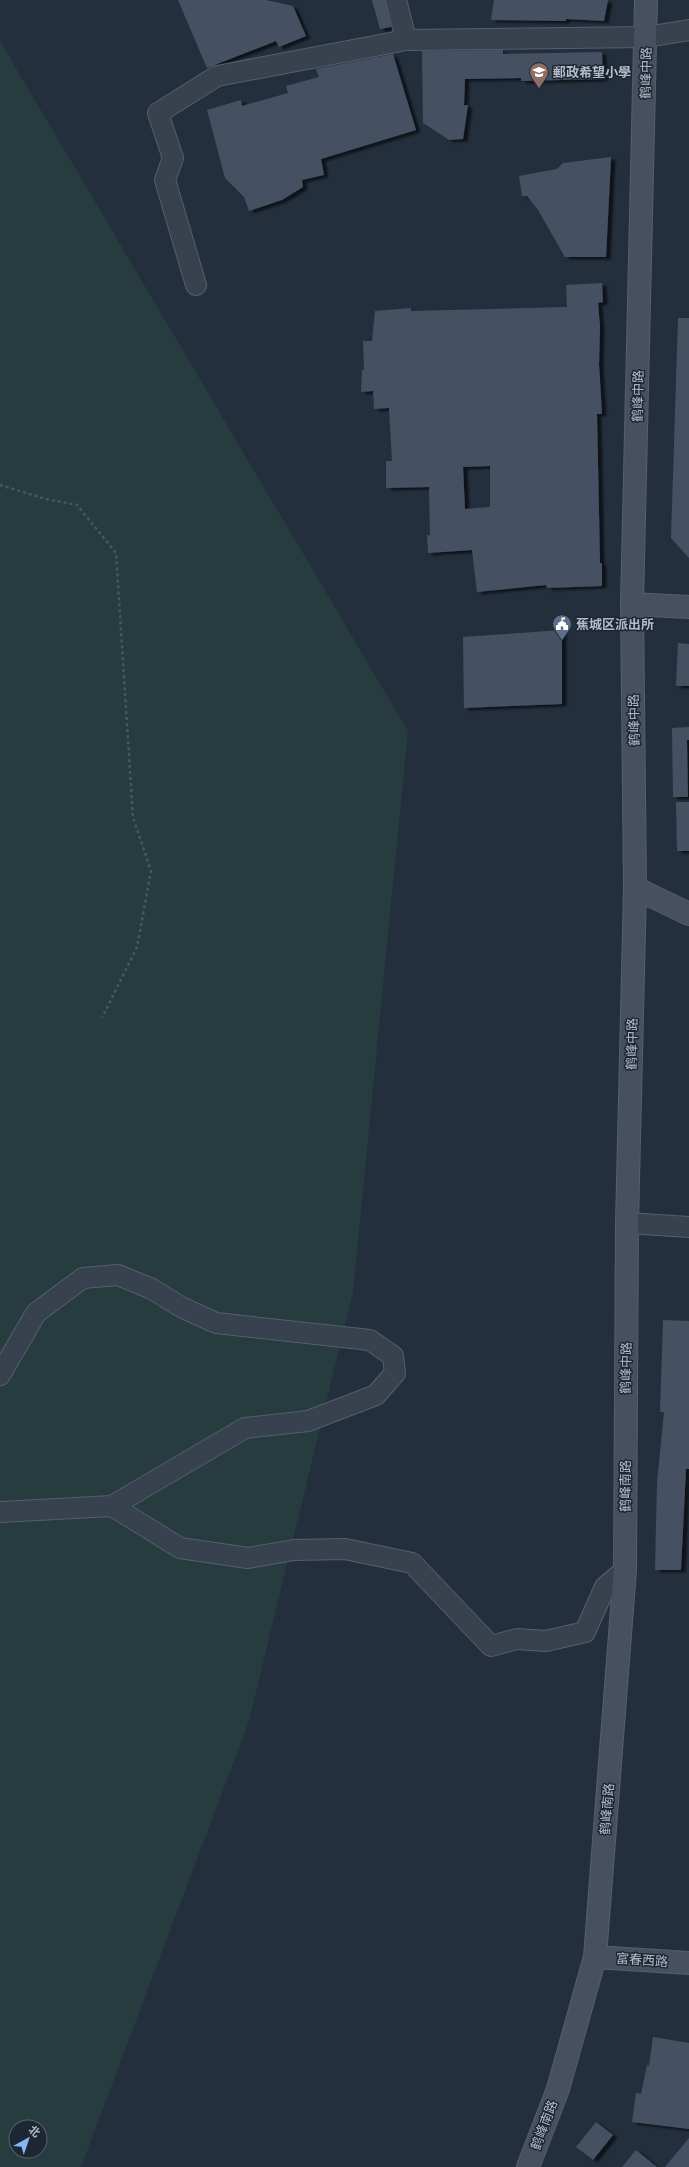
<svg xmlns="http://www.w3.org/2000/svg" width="689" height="2167" viewBox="0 0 689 2167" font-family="'Archivo Narrow','Noto Sans SC',sans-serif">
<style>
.green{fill:#263c3f;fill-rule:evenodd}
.building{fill:#455162;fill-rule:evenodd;filter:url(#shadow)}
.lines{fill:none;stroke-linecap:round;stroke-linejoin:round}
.street-casing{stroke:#565f6c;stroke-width:22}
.secondary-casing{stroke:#565f6c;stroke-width:24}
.path{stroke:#44595c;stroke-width:2.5;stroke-dasharray:3 3;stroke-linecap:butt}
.street{stroke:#38414e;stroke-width:20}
.secondary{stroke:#465061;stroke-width:22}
.labels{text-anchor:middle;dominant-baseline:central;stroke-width:3;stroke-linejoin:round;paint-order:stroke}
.poi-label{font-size:13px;font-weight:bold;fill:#b4bcc9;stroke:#1d2633;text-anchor:start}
.street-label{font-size:13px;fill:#b4bcc9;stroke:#1d2633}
</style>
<defs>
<filter id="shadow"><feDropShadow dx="4.5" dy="2.5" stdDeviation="1" flood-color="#0009"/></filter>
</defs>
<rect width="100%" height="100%" fill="#242f3e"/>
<path class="green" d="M0,41L408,731L353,1292L249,1721L81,2167H0ZM16,2127H40V2151H16Z"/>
<path class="building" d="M178,0H266L293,6L306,36L279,47L276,41L207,68Z
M372,0H385L391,27L380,29Z
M494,0H608L604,21L566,19V21L491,20Z
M503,50V54L602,52L603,79L521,81V78L465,79L464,105H468L463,139L449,140L423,123L422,51Z
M393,54L416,130L321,159L324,175L302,180L303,187L282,200L249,211L244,197L225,178L207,110L241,100L242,106L288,93L286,86L319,77L316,69Z
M611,157L606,257H565L538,210L527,196H522L519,176L557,169L563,163Z
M602,283L603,302L598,303L600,327L599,364L602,414H597L600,563H602V586L547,588L546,585L477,592L472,550L428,553L427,535H430L429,487L386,488V461H392L389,408L374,409L373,391L361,392L362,370H364L363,341H372L375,311L411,308V311L567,307L566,285ZM490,466V507L465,509L463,467Z
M678,318H689V558L671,538Z
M562,630V704L464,708L463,637Z
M678,643L689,644V686H676Z
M689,727V740H687L688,797H673L672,728Z
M676,802H689V851H677Z
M663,1320L689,1321V1469H686L681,1570H655L657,1483L664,1412H660Z
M653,2037L689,2043V2129L632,2122L636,2093L641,2094L647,2065L649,2066Z
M596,2122L613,2135L593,2160L576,2147Z
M689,2138V2167H665Z
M636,2150L657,2167H622Z"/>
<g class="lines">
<g class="street-casing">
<path id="street" d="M396,0L406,40
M196,285L165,180L173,158L158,113L217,76L406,40L646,37L689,30
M627,1223L689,1227
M0,1375L36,1313L83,1278L118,1275L152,1289L181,1307L216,1323L370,1340L393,1356L395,1373L376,1395L308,1421L245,1428L112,1506
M0,1512L112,1506L180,1548L248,1558L294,1550L345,1549L412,1563L491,1646L517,1639L546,1641L585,1632L605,1587L625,1570"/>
</g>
<g class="secondary-casing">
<path id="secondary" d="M632,604L689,607
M635,888L689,914
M595,1957L689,1963
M528,2167L558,2089L595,1957L625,1570L627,1223L635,888L632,604L646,0"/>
</g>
<path class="path" d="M0,485L46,499L77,505L116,553L133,817L151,871L137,947L102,1018"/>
<use href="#street" class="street"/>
<use href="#secondary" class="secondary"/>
</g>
<defs>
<g id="school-pin" transform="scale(1)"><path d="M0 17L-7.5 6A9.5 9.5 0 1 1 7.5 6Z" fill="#8d6e63" stroke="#1d2633"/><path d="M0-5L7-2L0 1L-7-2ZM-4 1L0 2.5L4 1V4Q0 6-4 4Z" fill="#fff"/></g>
<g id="civic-pin" transform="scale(1)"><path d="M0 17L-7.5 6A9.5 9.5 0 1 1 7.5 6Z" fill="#5c6f8a" stroke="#1d2633"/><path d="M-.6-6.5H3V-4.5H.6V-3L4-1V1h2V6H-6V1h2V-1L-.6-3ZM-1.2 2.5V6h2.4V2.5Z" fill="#fff"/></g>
</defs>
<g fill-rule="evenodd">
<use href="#school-pin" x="539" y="72"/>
<use href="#civic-pin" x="562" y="624"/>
</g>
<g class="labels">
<g class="poi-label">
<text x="553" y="72">郵政希望小學</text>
<text x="576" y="624">蕉城区派出所</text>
</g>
<g class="street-label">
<text transform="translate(646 73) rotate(-89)">鹤峰中路</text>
<text transform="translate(638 396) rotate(-89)">鹤峰中路</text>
<text transform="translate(634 720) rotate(-91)">鹤峰中路</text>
<text transform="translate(632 1044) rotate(-89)">鹤峰中路</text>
<text transform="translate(626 1368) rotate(-89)">鹤峰中路</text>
<text transform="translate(625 1486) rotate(-90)">鹤峰南路</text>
<text transform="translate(607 1809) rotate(-85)">鹤峰南路</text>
<text transform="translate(642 1960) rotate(4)">富春西路</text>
<text transform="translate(544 2125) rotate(-69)">鹤峰南路</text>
</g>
</g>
<g transform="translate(28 2139) rotate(40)"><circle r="19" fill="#1d2633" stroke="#59626f"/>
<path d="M0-3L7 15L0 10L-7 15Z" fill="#8ab4f8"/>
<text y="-6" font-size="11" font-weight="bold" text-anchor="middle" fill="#b4bcc9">北</text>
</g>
</svg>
